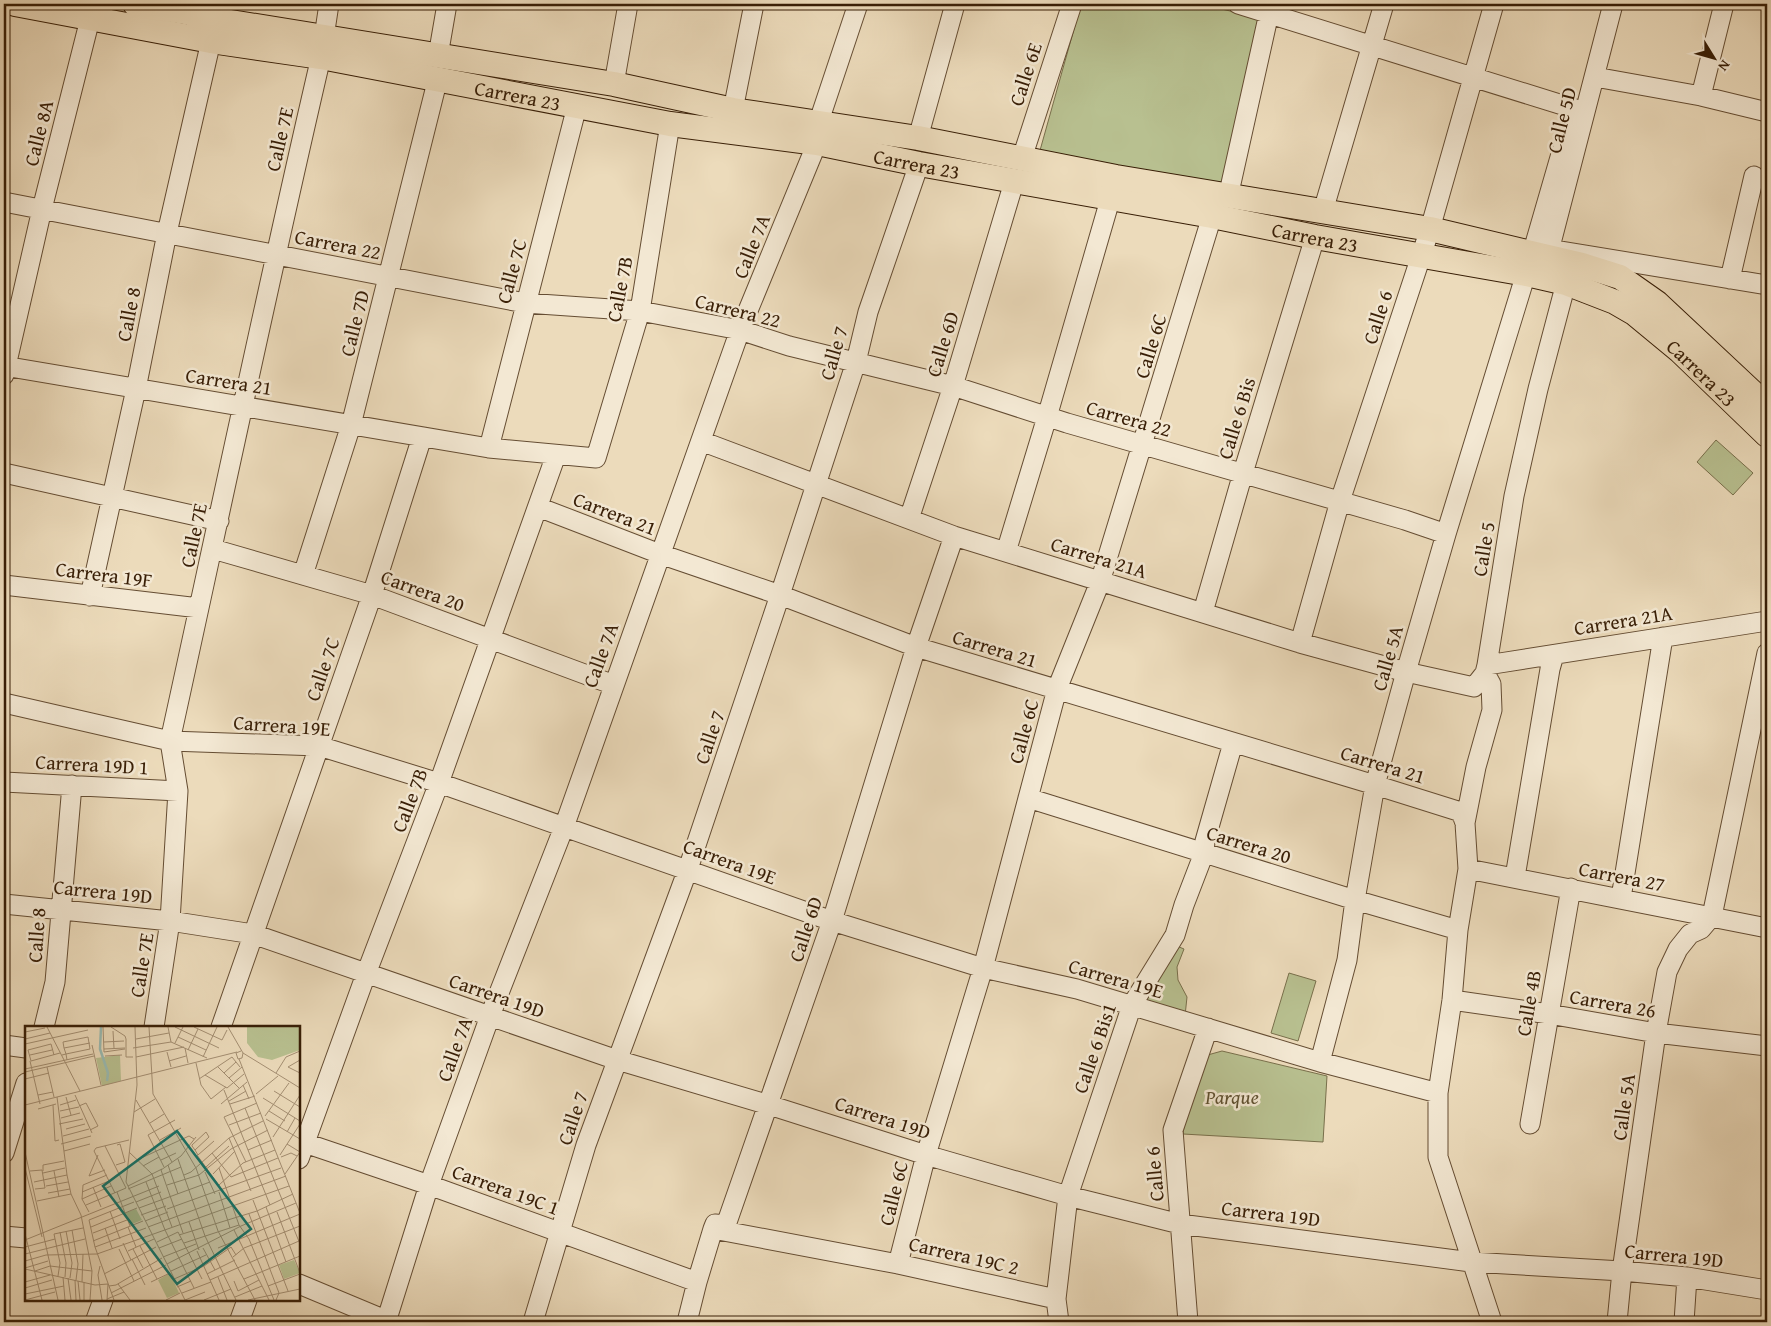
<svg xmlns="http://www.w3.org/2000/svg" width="1771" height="1326" viewBox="0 0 1771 1326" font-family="'Gentium Book Plus',serif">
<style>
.green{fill:#b8c090;stroke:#786f4b}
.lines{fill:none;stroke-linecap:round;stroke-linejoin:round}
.minor-casing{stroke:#654d33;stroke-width:21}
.major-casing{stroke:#381e06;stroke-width:26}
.minor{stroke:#f3e8d3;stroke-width:19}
.major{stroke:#ecdbbb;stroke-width:24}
.labels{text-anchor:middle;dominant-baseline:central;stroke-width:5;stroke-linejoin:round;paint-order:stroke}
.street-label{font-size:20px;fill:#381e06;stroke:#f3e8d3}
.park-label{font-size:20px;font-style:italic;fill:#5e4f2f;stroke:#f3e8d3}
.inset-river{fill:none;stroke:#99bbb3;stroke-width:2.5}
.inset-road{fill:none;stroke:#a48f73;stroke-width:1}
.view{fill:#0f766e;fill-opacity:0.15;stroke:#0f766e;stroke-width:2.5}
.inset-edge{fill:none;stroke:#381e06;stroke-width:2.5}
</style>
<rect width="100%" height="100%" fill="#ecdbbb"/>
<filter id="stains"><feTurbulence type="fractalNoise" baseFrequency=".004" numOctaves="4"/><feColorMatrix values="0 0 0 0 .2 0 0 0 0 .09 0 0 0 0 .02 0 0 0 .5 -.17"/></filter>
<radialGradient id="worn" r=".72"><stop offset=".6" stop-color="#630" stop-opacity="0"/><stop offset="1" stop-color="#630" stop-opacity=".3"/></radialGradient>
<path class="green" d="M1081,4H1202L1270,21L1227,189L1039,154Z
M1716,440L1753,473L1733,495L1697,462Z
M1172,944L1184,949L1177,967L1178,980L1187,997L1185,1016L1137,999Z
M1289,973L1316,981L1298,1041L1271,1033Z
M1222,1051L1327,1076L1323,1142L1183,1134L1192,1067L1204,1056Z"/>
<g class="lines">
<g class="minor-casing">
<path id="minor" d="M1238,4L1585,112
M1613,4L1551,243L1555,250L1767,285
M324,37L329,4
M438,56L447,4
M1595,77L1701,96L1767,112
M614,84L628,4
M1701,96L1724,4
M729,122L733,110L754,4
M918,138L955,4
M1022,158L1072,4
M1228,197L1271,4
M4,202L525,303L640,311L740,330L789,346L953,386L1067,423L1405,520L1446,534
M1323,211L1384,4
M1730,279L1754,176
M4,366L489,448L596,458L640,311L670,124
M4,375L42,209L90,19
M701,441L954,536L1300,643L1406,672L1474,687L1485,673L1487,665L1514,496L1538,389L1566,283
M489,448L577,106
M4,473L219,521
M538,507L660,554L780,595L916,647L1375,785L1461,812L1465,823L1468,869L1458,930L1452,1000L1438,1093V1157L1492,1322
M909,519L953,386L1014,182
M213,549L372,595L614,685
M1006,552L1047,417L1114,186
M303,575L351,425L438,78
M4,585L199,608
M90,596L136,389L167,233L211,41
M1203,612L1243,473L1315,237
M1300,643L1340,501L1430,229L1494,4
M1487,665L1767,621
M4,703L170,741L319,746L439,783L832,921L983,968L1077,989L1320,1062L1438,1093
M4,782L178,791
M1028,798L1355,900L1458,930
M1465,823L1476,767L1492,710L1491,684L1485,673
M1468,869L1767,928
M1515,877L1550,669L1554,655
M1621,898L1663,637
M4,904L170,921L253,934L617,1060L769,1105L926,1155L1068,1196L1180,1224L1471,1262L1622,1271L1687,1277L1767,1290
M1452,1000L1549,1014L1656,1033L1767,1046
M44,1027L55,982L72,785
M154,1027L170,921L178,791L170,741C220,513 268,284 321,57
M221,1027L372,595L422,437
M4,1045L26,1048
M1320,1062L1347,960L1355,900L1375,785L1406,672L1446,534L1532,254L1574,109
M1530,1124L1571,888
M299,1141L429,1185L697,1282
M4,1153L26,1083
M299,1159L366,974L439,783L556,455
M713,1229L898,1264L1056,1299
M4,1236L26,1238
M898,1264L926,1155L983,968L1057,689L1100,582L1212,216
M299,1284L390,1322
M95,1322L103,1300
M239,1322L247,1300
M386,1322L429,1185L490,1016L564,827L740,330L817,143L818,124L858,4
M533,1322L586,1145L688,869L780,595L856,362L868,312L919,164
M687,1322L697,1282L713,1229L715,1224L726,1225L832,921L916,647L954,536
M1059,1322L1056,1299L1068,1196L1132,1005L1175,935L1184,905L1204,853L1205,841L1233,743
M1188,1322L1173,1130L1208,1028
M1617,1322L1622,1271L1656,1033L1667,972L1678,949L1690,934L1701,929L1712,916L1767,653
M1684,1322L1687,1277"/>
</g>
<g class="major-casing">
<g id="major">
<path id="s1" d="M15,4L211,41L321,57L670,124L817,143L919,164L1212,216L1315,237L1526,274L1566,283L1615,302L1634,313L1680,351L1767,435"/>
<path d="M135,4L190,13L200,17L614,84L733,110L918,138L1116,177L1430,229L1582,265L1620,277L1657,303L1767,406"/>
</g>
</g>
<use href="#minor" class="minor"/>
<use href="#major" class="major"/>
</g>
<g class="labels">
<g class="street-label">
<text transform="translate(1025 74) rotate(-72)">Calle 6E</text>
<text stroke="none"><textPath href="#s1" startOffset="511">Carrera 23</textPath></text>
<text transform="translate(1561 120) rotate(-76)">Calle 5D</text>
<text transform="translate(38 133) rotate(-76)">Calle 8A</text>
<text transform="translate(279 139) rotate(-77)">Calle 7E</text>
<text stroke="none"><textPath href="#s1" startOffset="916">Carrera 23</textPath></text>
<text stroke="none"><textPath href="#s1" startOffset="1321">Carrera 23</textPath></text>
<text transform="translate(338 244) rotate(11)">Carrera 22</text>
<text transform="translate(751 246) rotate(-68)">Calle 7A</text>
<text transform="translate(511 271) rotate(-75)">Calle 7C</text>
<text transform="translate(619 289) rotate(-79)">Calle 7B</text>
<text transform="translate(738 310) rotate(14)">Carrera 22</text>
<text transform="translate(128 314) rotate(-79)">Calle 8</text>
<text transform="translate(1377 317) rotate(-72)">Calle 6</text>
<text transform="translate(354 323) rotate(-76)">Calle 7D</text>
<text transform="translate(942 344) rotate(-73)">Calle 6D</text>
<text transform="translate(1150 346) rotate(-73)">Calle 6C</text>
<text transform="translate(833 353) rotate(-74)">Calle 7</text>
<text stroke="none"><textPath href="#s1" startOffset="1741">Carrera 23</textPath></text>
<text transform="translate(229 381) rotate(9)">Carrera 21</text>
<text transform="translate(1129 418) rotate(16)">Carrera 22</text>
<text transform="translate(1236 418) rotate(-73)">Calle 6 Bis</text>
<text transform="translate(615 513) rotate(21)">Carrera 21</text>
<text transform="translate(193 535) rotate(-78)">Calle 7E</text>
<text transform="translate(1483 549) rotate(-81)">Calle 5</text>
<text transform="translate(1099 557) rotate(17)">Carrera 21A</text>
<text transform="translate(104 574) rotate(7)">Carrera 19F</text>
<text transform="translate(423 590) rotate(20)">Carrera 20</text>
<text transform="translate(1623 620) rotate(-9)">Carrera 21A</text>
<text transform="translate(995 648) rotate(17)">Carrera 21</text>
<text transform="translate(600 655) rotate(-70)">Calle 7A</text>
<text transform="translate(1387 658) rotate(-74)">Calle 5A</text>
<text transform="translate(322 669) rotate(-71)">Calle 7C</text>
<text transform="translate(282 725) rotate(4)">Carrera 19E</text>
<text transform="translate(1023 731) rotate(-75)">Calle 6C</text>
<text transform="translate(709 737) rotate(-71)">Calle 7</text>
<text transform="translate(92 764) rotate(3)">Carrera 19D 1</text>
<text transform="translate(1383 764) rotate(17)">Carrera 21</text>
<text transform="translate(409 800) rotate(-69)">Calle 7B</text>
<text transform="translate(1249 844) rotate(17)">Carrera 20</text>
<text transform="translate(730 861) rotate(20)">Carrera 19E</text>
<text transform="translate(1622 876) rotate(11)">Carrera 27</text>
<text transform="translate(103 891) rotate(6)">Carrera 19D</text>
<text transform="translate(805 929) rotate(-72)">Calle 6D</text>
<text transform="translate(36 935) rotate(-86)">Calle 8</text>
<text transform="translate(141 965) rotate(-81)">Calle 7E</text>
<text transform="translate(1116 978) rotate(16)">Carrera 19E</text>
<text transform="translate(497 995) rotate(19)">Carrera 19D</text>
<text transform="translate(1528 1003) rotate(-80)">Calle 4B</text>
<text transform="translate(1613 1003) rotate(10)">Carrera 26</text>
<text transform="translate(1094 1048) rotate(-71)">Calle 6 Bis1</text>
<text transform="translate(454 1049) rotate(-70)">Calle 7A</text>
<text transform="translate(1623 1107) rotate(-82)">Calle 5A</text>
<text transform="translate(883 1117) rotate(18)">Carrera 19D</text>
<text transform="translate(572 1118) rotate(-71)">Calle 7</text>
<text transform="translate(1154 1174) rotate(-95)">Calle 6</text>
<text transform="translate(506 1189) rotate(20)">Carrera 19C 1</text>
<text transform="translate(893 1193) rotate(-76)">Calle 6C</text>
<text transform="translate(1271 1213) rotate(7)">Carrera 19D</text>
<text transform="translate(964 1255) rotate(13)">Carrera 19C 2</text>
<text transform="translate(1674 1255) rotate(6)">Carrera 19D</text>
</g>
<g class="park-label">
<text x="1232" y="1096">Parque</text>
</g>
</g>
<g transform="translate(25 1026)">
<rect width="275" height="275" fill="#ecdbbb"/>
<path d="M222,1H275V24L247,34L233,31L222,17ZM95,29L96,55L77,60L71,32ZM111,183L117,194L105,199L100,187ZM269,234L275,247L259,253L254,239ZM145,247L154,267L142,272L133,254Z" fill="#b8c090"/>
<path class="inset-river" d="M76,1L75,23L83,47L82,55"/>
<path class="inset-road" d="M22,1L55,65M78,1L79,26L100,23M86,1L100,10L101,13M110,1L112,59L101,156L160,274M124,1L128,68L171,142L193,205L230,274M143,1L146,16M150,1L194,22M169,1L197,14L202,4M203,1L218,27L217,32L213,33L211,27L216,25M88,5L89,22M0,6L20,2M153,11L181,24M0,13L25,7M101,13V31H108M111,13L144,7M79,16L99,15M146,16L182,32M150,17L158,1M0,18L63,4M67,19L76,59M39,22L65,17M108,22L146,16M160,22L163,37M79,23L100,22M163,24L173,3M142,26L146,41M218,27L275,62M5,29L27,24M29,29L26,18L3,24L6,35L35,27M37,29L41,28L65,23L63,11L38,16L39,22L41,28L42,34M80,30L97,29M111,31L159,21M178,31L192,1M214,33L275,187M275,34L263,41L275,47M5,35L15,78M144,35L161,30M171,37L176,59L186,73L201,61M22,41L29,71M193,41L214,62M0,43L68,28M0,46L69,30M199,47L211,36M251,47L261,31L275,25M180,49L202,62L219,48M204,52L217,41M0,53L24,47M174,53L207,31L215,41M218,59L224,73M199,64L245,179M249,65L275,81M231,68L253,50M13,69L28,66M50,69L67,107M32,71L42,149L46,168L56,189L67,245L65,274M41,71L46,89M238,72L275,95M111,74L147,136M204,75L221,65M196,78L222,56M205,78L230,70M0,79L212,26M28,79L30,115L34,114M35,79L51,74M54,80L61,77L73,100L65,104M220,82L275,218M13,83L31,78M35,85L54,81M244,85L260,95M109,86L130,73M240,90L264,57M36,92L55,87M241,93L275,113M125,97L139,88M34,98L58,93M204,99L236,87M41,103L60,98M262,106L270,92M38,110L64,103M248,111L275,69M204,112L226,165M135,114L156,102M36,118L66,110M262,118L275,126M170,124L184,111L181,106L167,119V120L170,124L173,129L189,115M223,124L247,114M39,125L65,118M0,126L33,274M104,126L127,148M187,127L206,151L253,132M172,129L198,165M255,129L275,98M256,131L266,127L272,130M153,133L180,210L211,274M112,134L164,110L169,113M136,134L151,127M221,136L199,91L232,77M91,139L100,136L95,118L92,119M143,139L153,168M118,140L134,131M139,141L123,109L150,94M181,141L204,120M0,142L17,211M194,142L214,199L224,213L249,274M5,145L17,144L20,162L10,163M18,145V139L39,135M29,145L34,171M180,146L190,168M18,147L40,142M127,148L147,201M188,148L210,125M260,148L275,126M159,149L166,146L204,112L238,95M64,150L73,129M64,150L80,144M9,156L42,149M121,156L140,204L169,262M142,159L174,149L206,123L243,104M194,159L218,137L250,124M21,160L43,156M103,160L137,143M68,161L76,181M103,163L156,141M57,166L84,155M92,166L105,200M194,166L205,202M23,167L45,163M90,167L69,125L71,122L104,114M57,173L86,160M228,174L263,265M12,175L46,168M111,176L136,166M61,179L101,162L80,120M241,181L261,236M114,182L185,156M142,183L256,142M85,185L95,213M64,186L57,173L58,159L82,149M252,186L275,247M224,188L254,267L251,274M116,189L141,180M120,195L143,186M164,196L174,224M66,201L112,182M103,201L111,221M123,201L261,150M80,202L87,222M47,204L53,238L51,254M209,204L244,274M41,205L47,237L45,252M35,206L41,237L40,251M68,207L102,194M158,207L136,144L156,130L171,111M0,208L17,274M154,209L232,185L268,168M0,214L134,160M68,215L118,195M132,216L153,206L177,253M98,217L106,234M159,217L214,199M115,220L132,253M0,221L30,213M70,221L121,202M134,222L157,213M178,222L190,244M193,222L275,188M94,223L109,255M108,223L118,242M103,225L129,213M172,225L194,274M0,228L60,213M138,231L171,218M208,231L219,222L275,200M107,233L120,259M0,235L21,229L72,228L264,160M142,238L216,200L271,177M75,240L73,249L77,274M0,242L23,235M0,243L70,259L83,258L82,274M10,245L25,240L67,245M146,245L181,229M79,248L131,221M182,248L210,234M33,250L35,237L29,208L58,202M38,251L40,274M193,251L202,274M43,252L46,274M149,253L179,240L206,221L211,229M219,253L275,230M50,254L51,274M185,254L274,215M53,255L55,274M209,255L213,265L234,254M0,256L25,249M57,256L58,228M126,256L145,247M93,258L105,274M84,260L91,259L137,232M243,260L275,248M152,261L166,255M0,262L27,254M86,267L141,239M157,267L186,256M0,268L39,260M210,271L237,260M82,273L99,266M0,274L30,266M59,274V256M89,274L70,221L64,194L109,176M141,274L155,267M160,274L180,266M179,274L206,263M223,274L275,263"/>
<path class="view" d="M152,105L226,203L152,258L78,160Z"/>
<rect width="275" height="275" class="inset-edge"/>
</g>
<rect width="1771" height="1326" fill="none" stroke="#ecdbbb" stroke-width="20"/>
<rect x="5" y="5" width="1761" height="1316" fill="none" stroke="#381e06" stroke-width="2.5"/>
<rect x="10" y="10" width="1751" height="1306" fill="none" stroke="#381e06"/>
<g transform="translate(1714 58) rotate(127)" stroke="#f3e8d3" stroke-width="4" paint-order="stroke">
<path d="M0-4L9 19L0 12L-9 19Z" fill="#381e06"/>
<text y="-8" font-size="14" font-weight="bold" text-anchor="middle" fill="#381e06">N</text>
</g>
<rect width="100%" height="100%" filter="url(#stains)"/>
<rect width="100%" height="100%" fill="url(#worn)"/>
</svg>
